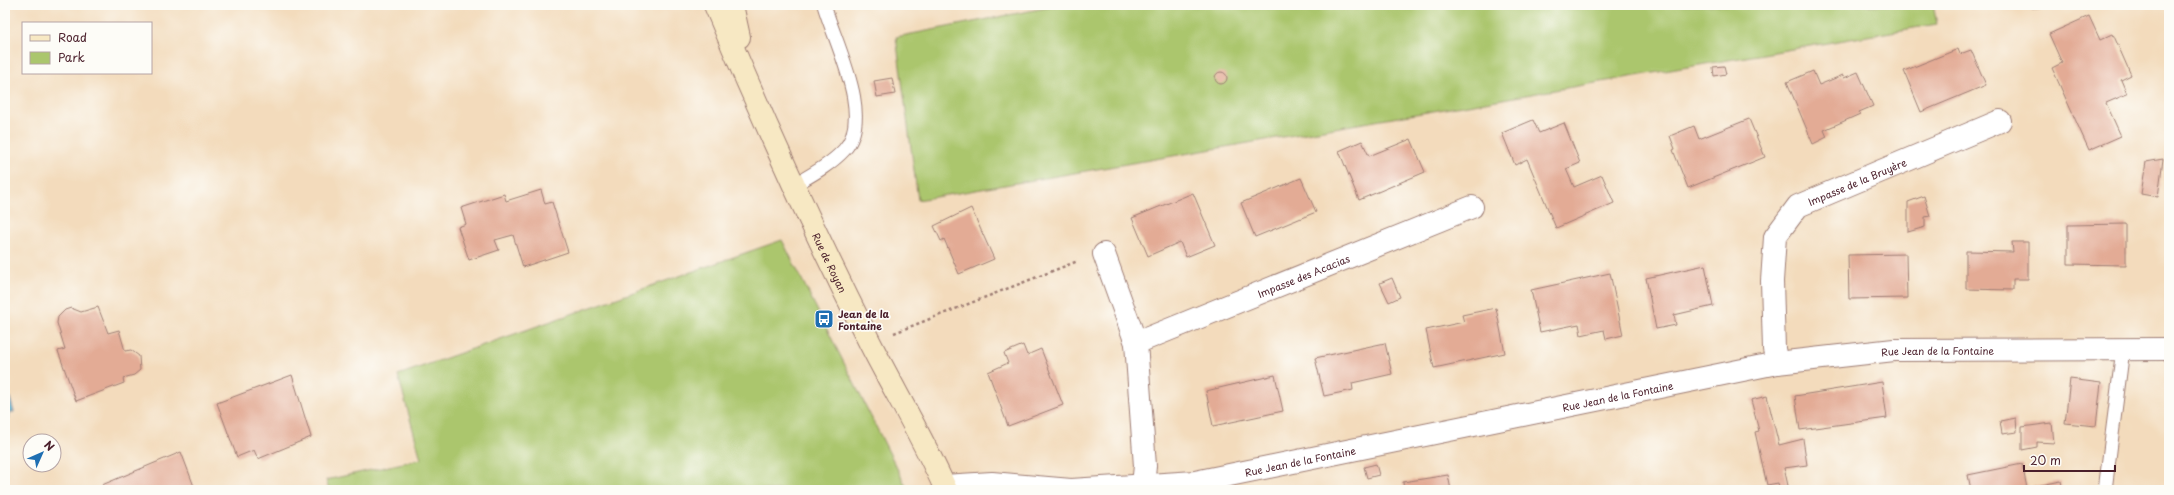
<svg xmlns="http://www.w3.org/2000/svg" width="2174" height="495" viewBox="0 0 2174 495" font-family="'Playpen Sans',sans-serif">
<style>
.green{fill:#abc66d;stroke:#7a724c}
.water{fill:#50afcf;stroke:#4d677d}
.building{fill:#e3ab95}
.lines{fill:none;stroke-linecap:round;stroke-linejoin:round}
.service-casing{stroke:#9e7d74;stroke-width:15}
.minor-casing{stroke:#9e7d74;stroke-width:24}
.secondary-casing{stroke:#9e7d74;stroke-width:24}
.path{stroke:#9e7d74;stroke-width:2.5;stroke-dasharray:3 3;stroke-linecap:butt}
.service{stroke:#fff;stroke-width:13}
.minor{stroke:#fff;stroke-width:22}
.secondary{stroke:#f7e8c3;stroke-width:22}
.labels{text-anchor:middle;dominant-baseline:central;stroke-width:3.5;stroke-linejoin:round;paint-order:stroke}
.street-label{font-size:10px;fill:#4a1f2b;stroke:#fdfcf7}
.poi-label{font-size:10px;font-weight:bold;fill:#4a1f2b;stroke:#fdfcf7;text-anchor:start}
</style>
<rect width="100%" height="100%" fill="#fdfcf7"/>
<filter id="ink" filterUnits="userSpaceOnUse"><feTurbulence type="fractalNoise" baseFrequency=".025" numOctaves="2"/><feDisplacementMap in="SourceGraphic" scale="8" xChannelSelector="R" yChannelSelector="G"/><feConvolveMatrix kernelMatrix="1 2 1 2 8 2 1 2 1" color-interpolation-filters="sRGB"/></filter>
<filter id="wash" filterUnits="userSpaceOnUse"><feTurbulence type="fractalNoise" baseFrequency=".012" numOctaves="4" result="noise"/><feDisplacementMap in="SourceGraphic" scale="16" xChannelSelector="R" yChannelSelector="G"/><feGaussianBlur stdDeviation="0.9" result="paint"/><feColorMatrix in="noise" values="0 0 0 0 0 0 0 0 0 0 0 0 0 0 0 0 0 1.4 0 .05"/><feComposite in="paint" operator="in"/></filter>
<g filter="url(#wash)">
<rect width="100%" height="100%" fill="#f3dbbc"/>
<path class="green" d="M1060,5H1933L1937,24L918,200L896,37Z
M782,240L908,490H329L326,480L421,459L398,375Z"/>
<path class="water" d="M5,381L14,412L9,413V418L5,421Z"/>
<g id="blocks">
<path class="building" d="M2031,5H2054V7L2032,8Z
M2089,16L2100,40L2113,34L2131,75L2121,80L2127,94L2106,103L2121,136L2089,150L2052,68L2062,63L2049,34Z
M1958,49L1960,54L1971,50L1986,85L1921,112L1904,71Z
M1724,66L1726,74L1714,76L1713,67Z
M1813,71L1819,85L1843,75L1844,78L1858,72L1873,106L1859,112L1860,114L1824,130L1827,137L1813,144L1787,82Z
M1215 78a6 6 0 1 1 12 0a6 6 0 1 1-12 0Z
M892,78L895,94L877,97L874,81Z
M1749,119L1765,157L1688,188L1673,150L1675,149L1670,136L1694,126L1699,139Z
M1533,120L1539,133L1564,123L1580,163L1566,169L1574,187L1602,175L1614,203L1556,228L1527,159L1515,165L1502,133Z
M1411,139L1425,172L1359,200L1339,151L1362,141L1369,156Z
M2163,159L2158,197L2141,194L2146,162Z
M1301,178L1316,212L1255,237L1241,203Z
M541,190L545,204L552,202L568,252L523,267L513,235L495,240L499,250L469,260L458,227L466,224L461,208L504,194L506,201Z
M1193,193L1215,245L1186,257L1180,242L1148,256L1132,218Z
M1924,196L1930,216L1925,217V227L1908,232V202Z
M971,208L994,259L959,274L944,239L941,241L934,226Z
M2126,224V265L2068,264V225Z
M2012,242H2028V279H2013V290L1966,289V251L2013,252Z
M1906,254L1907,298L1849,299L1848,255Z
M1705,265L1713,306L1674,315L1676,325L1656,329L1646,278Z
M1610,273L1623,335L1606,339L1604,330L1581,335L1579,324L1540,332L1531,290Z
M1392,278L1400,297L1389,302L1380,283Z
M98,307L108,333L119,330L125,351L131,350L139,356L140,370L134,375L123,378L124,383L76,401L58,351L65,349L57,323L58,317L65,310L71,308L81,312Z
M1496,308L1505,353L1434,368L1426,330L1464,322L1462,315Z
M1385,343L1392,374L1352,383L1353,390L1324,396L1315,358Z
M1023,345L1027,355L1041,349L1063,405L1008,426L988,372L1008,363L1004,353Z
M292,375L311,437L258,459L254,450L237,457L217,403Z
M1275,375L1283,411L1213,426L1206,391Z
M2070,379L2101,383L2096,426L2065,423Z
M1882,382L1887,418L1800,430L1795,396Z
M1767,396L1779,445L1803,439L1807,465L1784,468L1789,490H1780L1778,483L1767,485L1755,432L1759,431L1751,400Z
M2016,418L2017,432L2002,434L2000,421Z
M2052,423L2054,443L2037,442V447L2022,450V427Z
M181,452L195,489L104,490L102,485Z
M1376,464L1379,475L1367,478L1364,467Z
M2022,464L2027,488L2061,481L2063,490H1971L1968,475Z
M1448,475L1451,490H1404L1403,482Z"/>
</g>
</g>
<g filter="url(#ink)">
<use href="#blocks" fill-opacity="0" stroke="#9e7d74" stroke-width="1"/>
<g class="lines">
<g class="service-casing">
<path id="service" d="M794,185C811,175 830,165 844,150C875,117 834,41 824,5
M2105,490L2123,349"/>
</g>
<g class="minor-casing">
<g id="minor">
<path d="M1104,254L1136,343"/>
<path id="s1" d="M1777,363L1774,349L1772,281L1775,237L1798,206L2000,121"/>
<path id="s2" d="M1143,485L1145,466L1136,343L1472,207"/>
<path id="s3" d="M944,486L992,483L1071,490L1195,482L1777,363L1894,350L2169,349"/>
</g>
</g>
<g class="secondary-casing">
<g id="secondary">
<path id="s4" d="M715,5C762,119 814,232 870,343C895,392 924,440 946,490"/>
<path d="M732,5L739,37"/>
</g>
</g>
<path class="path" d="M894,333L1078,261"/>
<use href="#service" class="service"/>
<use href="#minor" class="minor"/>
<use href="#secondary" class="secondary"/>
</g>
</g>
<defs>
<g id="bus-square" transform="scale(1)"><rect x="-9" y="-9" width="18" height="18" rx="4" fill="#1f6fb2" stroke="#fdfcf7"/><path d="M-5-6H5V4H4V6H2V4H-2V6H-4V4H-5ZM-3.5-4V0h7V-4ZM-3.5 1.2v1.5H-2V1.2ZM2 1.2v1.5H3.5V1.2Z" fill="#fff"/></g>
</defs>
<g fill-rule="evenodd">
<use href="#bus-square" x="824" y="319"/>
</g>
<g class="labels">
<g class="street-label">
<text stroke="none"><textPath href="#s1" startOffset="229">Impasse de la Bruyère</textPath></text>
<text stroke="none"><textPath href="#s4" startOffset="282">Rue de Royan</textPath></text>
<text stroke="none"><textPath href="#s2" startOffset="323">Impasse des Acacias</textPath></text>
<text stroke="none"><textPath href="#s3" startOffset="1007">Rue Jean de la Fontaine</textPath></text>
<text stroke="none"><textPath href="#s3" startOffset="683">Rue Jean de la Fontaine</textPath></text>
<text stroke="none"><textPath href="#s3" startOffset="359">Rue Jean de la Fontaine</textPath></text>
</g>
<g class="poi-label">
<text x="838" y="313">Jean de la<tspan x="838" dy="12">Fontaine</tspan></text>
</g>
</g>
<rect width="2174" height="495" fill="none" stroke="#fdfcf7" stroke-width="20"/>
<rect x="22" y="22" width="130" height="52" fill="#fdfcf7" stroke="#b5a4a5"/>
<rect x="30" y="35" width="20" height="6" fill="#f7e8c3" stroke="#b5a4a5"/>
<text x="58" y="42" font-size="12" fill="#4a1f2b">Road</text>
<rect x="30" y="52" width="20" height="12" fill="#abc66d" stroke="#b5a4a5"/>
<text x="58" y="62" font-size="12" fill="#4a1f2b">Park</text>
<g transform="translate(42 453) rotate(45)"><circle r="19" fill="#fdfcf7" stroke="#b5a4a5"/>
<path d="M0-3L7 15L0 10L-7 15Z" fill="#1f6fb2"/>
<text y="-6" font-size="11" font-weight="bold" text-anchor="middle" fill="#4a1f2b">N</text>
</g>
<path d="M2024 465v6h91v-6" fill="none" stroke="#4a1f2b" stroke-width="2"/>
<text x="2030" y="465" font-size="12" fill="#4a1f2b" stroke="#fdfcf7" stroke-width="3" paint-order="stroke">20 m</text>
</svg>
